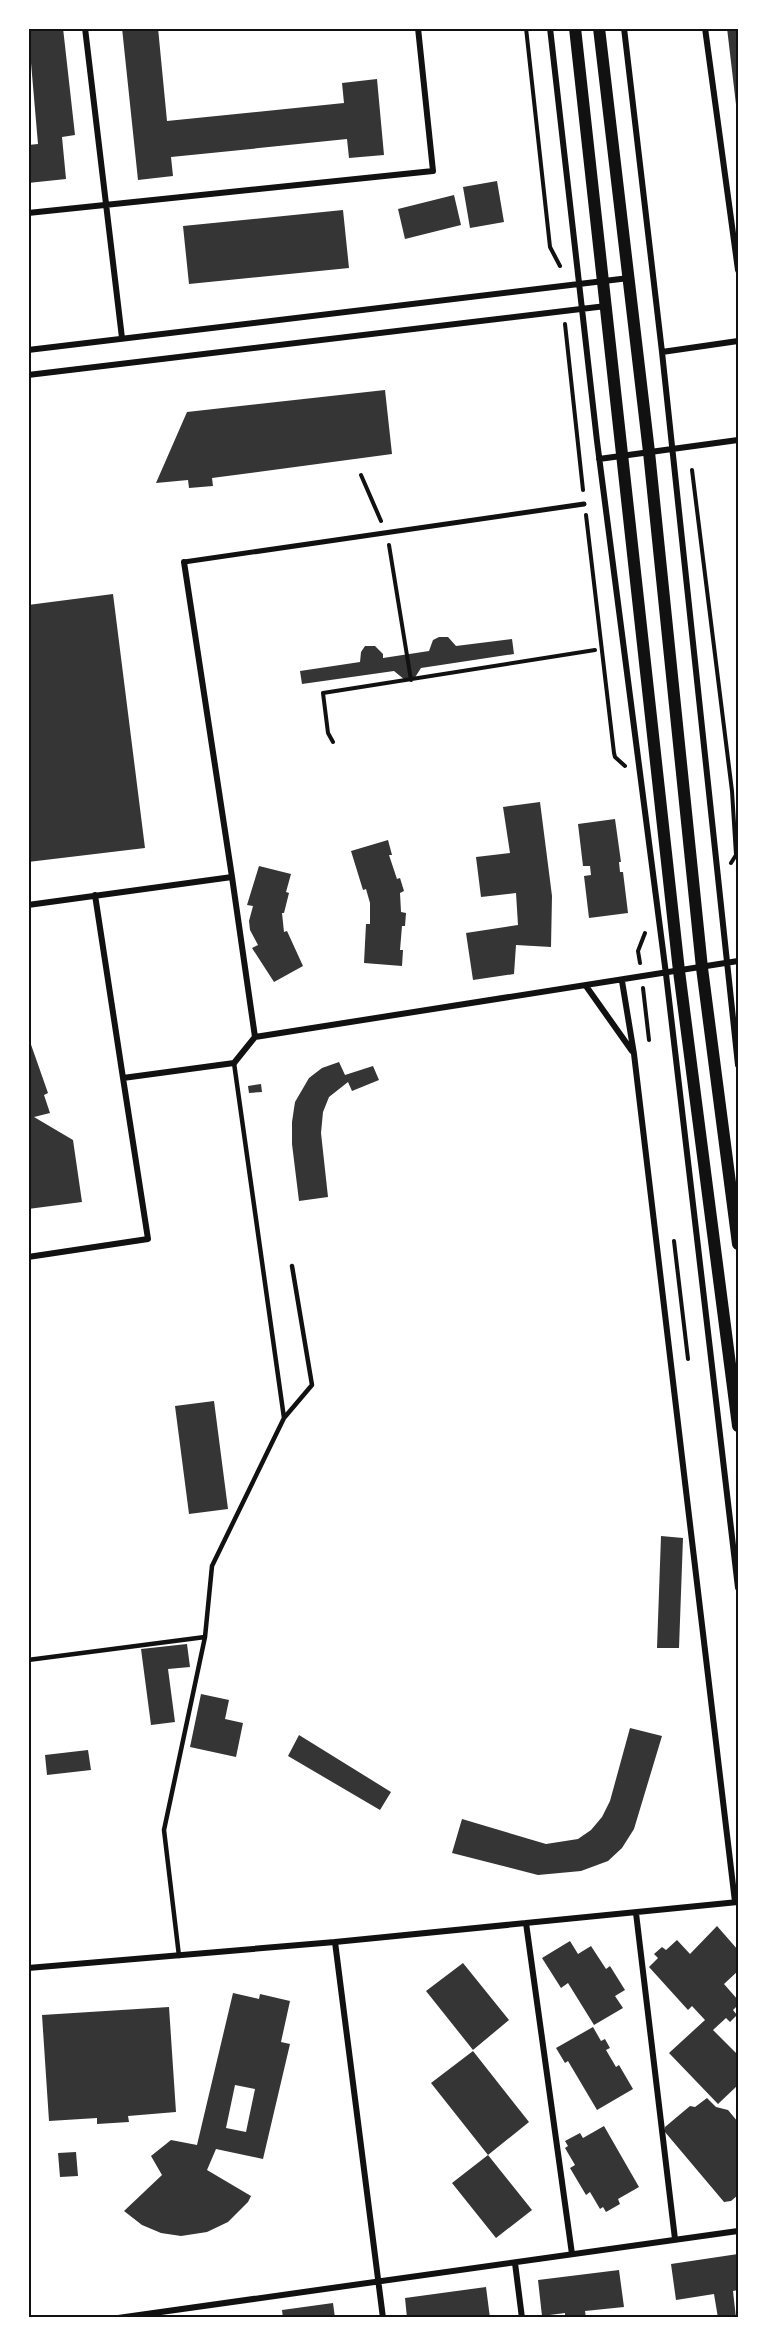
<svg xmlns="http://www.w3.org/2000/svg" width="767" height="2346" viewBox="0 0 767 2346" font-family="Overpass,sans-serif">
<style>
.building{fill:#353535;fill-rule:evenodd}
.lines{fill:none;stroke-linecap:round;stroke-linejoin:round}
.path{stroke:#111;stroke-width:4}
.service{stroke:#111;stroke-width:4.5}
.pedestrian{stroke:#111;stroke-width:5}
.minor{stroke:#111;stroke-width:6}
.secondary{stroke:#111;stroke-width:12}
.neatline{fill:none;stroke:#111;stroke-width:2}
</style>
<rect width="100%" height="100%" fill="#fff"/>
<path class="building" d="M28,28H63L75,135L62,137L66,179L28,183V145L38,144Z
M122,28H158L167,121L344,103L342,83L377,79L384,155L349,158L347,139L221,152L171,157L173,176L138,180Z
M727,28H738V113H737Z
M497,181L504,222L470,228L463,187Z
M454,195L461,225L405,239L398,209Z
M343,210L349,268L189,284L183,226Z
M385,390L392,454L212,478L213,486L189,488L188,480L156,483L187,412Z
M113,594L145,848L28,862V605Z
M439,637H448L456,646L512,639L514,654L421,668L414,679L405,680L394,671L302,684L300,671L360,662L361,652L365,646H375L383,654V658L429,651L433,640Z
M540,802L552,896L551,947L516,945L514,974L473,980L466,933L518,925L516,893L481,897L476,857L510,853L503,807Z
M615,819L621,862H619L620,872H623L628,913L589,918L584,876L591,875L590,866H583L578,824Z
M388,840L392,855H389L397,879L400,878L404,891L400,893L401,912L406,913L405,926H402L400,950H403L402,966L364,963L366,924H370V903L366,889L363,890L351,851Z
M259,866L291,874L286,892L289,893L284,913H282L284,932L287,931L303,966L274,982L252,948L258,945L250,930L249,921L253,906L247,905Z
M28,1036L48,1093L44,1095L50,1113L34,1117L73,1140L82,1202L28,1209Z
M339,1062L345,1075L373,1066L379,1080L352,1091L348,1082L329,1097L323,1112L321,1133L328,1197L299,1201L292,1144V1122L295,1102L309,1078L322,1068Z
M261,1084L262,1092L249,1093L248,1086Z
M214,1401L228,1509L189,1514L175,1406Z
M661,1536L683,1538L679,1648H657Z
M187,1644L190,1667L168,1669L175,1722L151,1725L141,1649Z
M201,1694L229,1700L225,1719L243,1723L236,1757L190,1747Z
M630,1728L662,1736L634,1829L622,1848L608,1861L581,1871L538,1875L452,1853L462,1819L546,1844L578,1839L591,1830L602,1817L610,1801Z
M299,1735L391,1792L380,1810L288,1756Z
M88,1750L91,1770L47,1775L45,1755Z
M717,1926L738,1950V1971L724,1984L738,2000V2005L733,2010L737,2015L730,2022L726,2018L713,2030L738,2055V2085L718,2104L669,2053L705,2020L692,2006L688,2010L649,1967L658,1958L654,1954L662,1947L666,1950L677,1940L690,1954Z
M570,1941L578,1954L591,1946L606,1969L610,1966L625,1990L615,1996L623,2008L594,2025L568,1983L561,1988L542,1958Z
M463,1963L509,2020L473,2050L426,1991Z
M233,1993L259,1999L260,1994L290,2001L281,2042L290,2044L263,2159L216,2149L207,2170L251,2196L248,2202L228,2222L207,2232L181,2236L161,2233L142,2225L124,2211L162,2175L151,2156L171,2140L197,2145ZM235,2085L255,2089L246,2132L226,2128Z
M169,2007L176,2112L128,2116L129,2122L97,2124V2118L49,2121L42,2015Z
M593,2027L601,2041L605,2039L610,2048L606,2050L616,2067L619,2065L633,2089L597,2110L568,2061L565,2063L556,2048Z
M473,2051L529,2122L488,2155L431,2083Z
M707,2098L716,2107L728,2110L738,2122V2195L731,2201L724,2202L665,2132V2127L690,2106L695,2107Z
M604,2126L639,2187L618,2199L620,2204L606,2212L603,2207L600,2209L590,2192L586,2195L570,2168L575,2165L565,2148L568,2146L565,2141L580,2133L583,2138Z
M76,2152L78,2176L60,2177L58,2153Z
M488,2155L532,2210L496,2238L452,2183Z
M738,2254V2290L733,2291L736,2318H718L714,2294L676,2300L671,2264Z
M619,2270L624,2307L585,2311L586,2318H565V2313L542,2316L538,2280Z
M486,2287L490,2318H407L405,2298Z
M333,2303L335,2318H283L282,2310Z"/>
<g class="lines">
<path class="path" d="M526,28L550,247L560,266
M565,324L583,490
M692,470L732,791L736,855L731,863
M361,475L381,521
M586,515L614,753L615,757L625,766
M389,545L411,680
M333,742L328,733L323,693L595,650
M640,963L638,951L645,933
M643,988L649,1040
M674,1241L688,1359"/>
<path class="service" d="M284,1418L312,1385L292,1266
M28,1660L205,1637L212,1566L284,1418L234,1063
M179,1956L164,1830L205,1637"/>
<path class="pedestrian" d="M184,562L584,504"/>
<path class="minor" d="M85,28L122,338
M550,28L597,441L666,974L738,1588
M624,28L662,352L738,1065
M705,28L738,270
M28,213L433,171L418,28
M28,350L629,278
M662,352L738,341
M28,375L606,306
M599,459L738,440
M184,562L232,877
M95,895L123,1078L234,1063L255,1037
M28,905L232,877L255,1037L738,961
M622,981L634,1054L735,1902
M586,986L632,1051
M28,1257L148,1239L123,1078
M636,1913L675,2239
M526,1923L572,2254
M335,1942L383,2318
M28,1968L335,1942L738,1902
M515,2263L522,2318
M118,2318L738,2231"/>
<path class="secondary" d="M575,28L679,971L738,1426
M599,28L649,452L702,968L738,1244"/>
</g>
<rect width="767" height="2346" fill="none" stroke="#ffffff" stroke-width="60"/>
<rect x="30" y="30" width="707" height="2286" class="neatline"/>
</svg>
